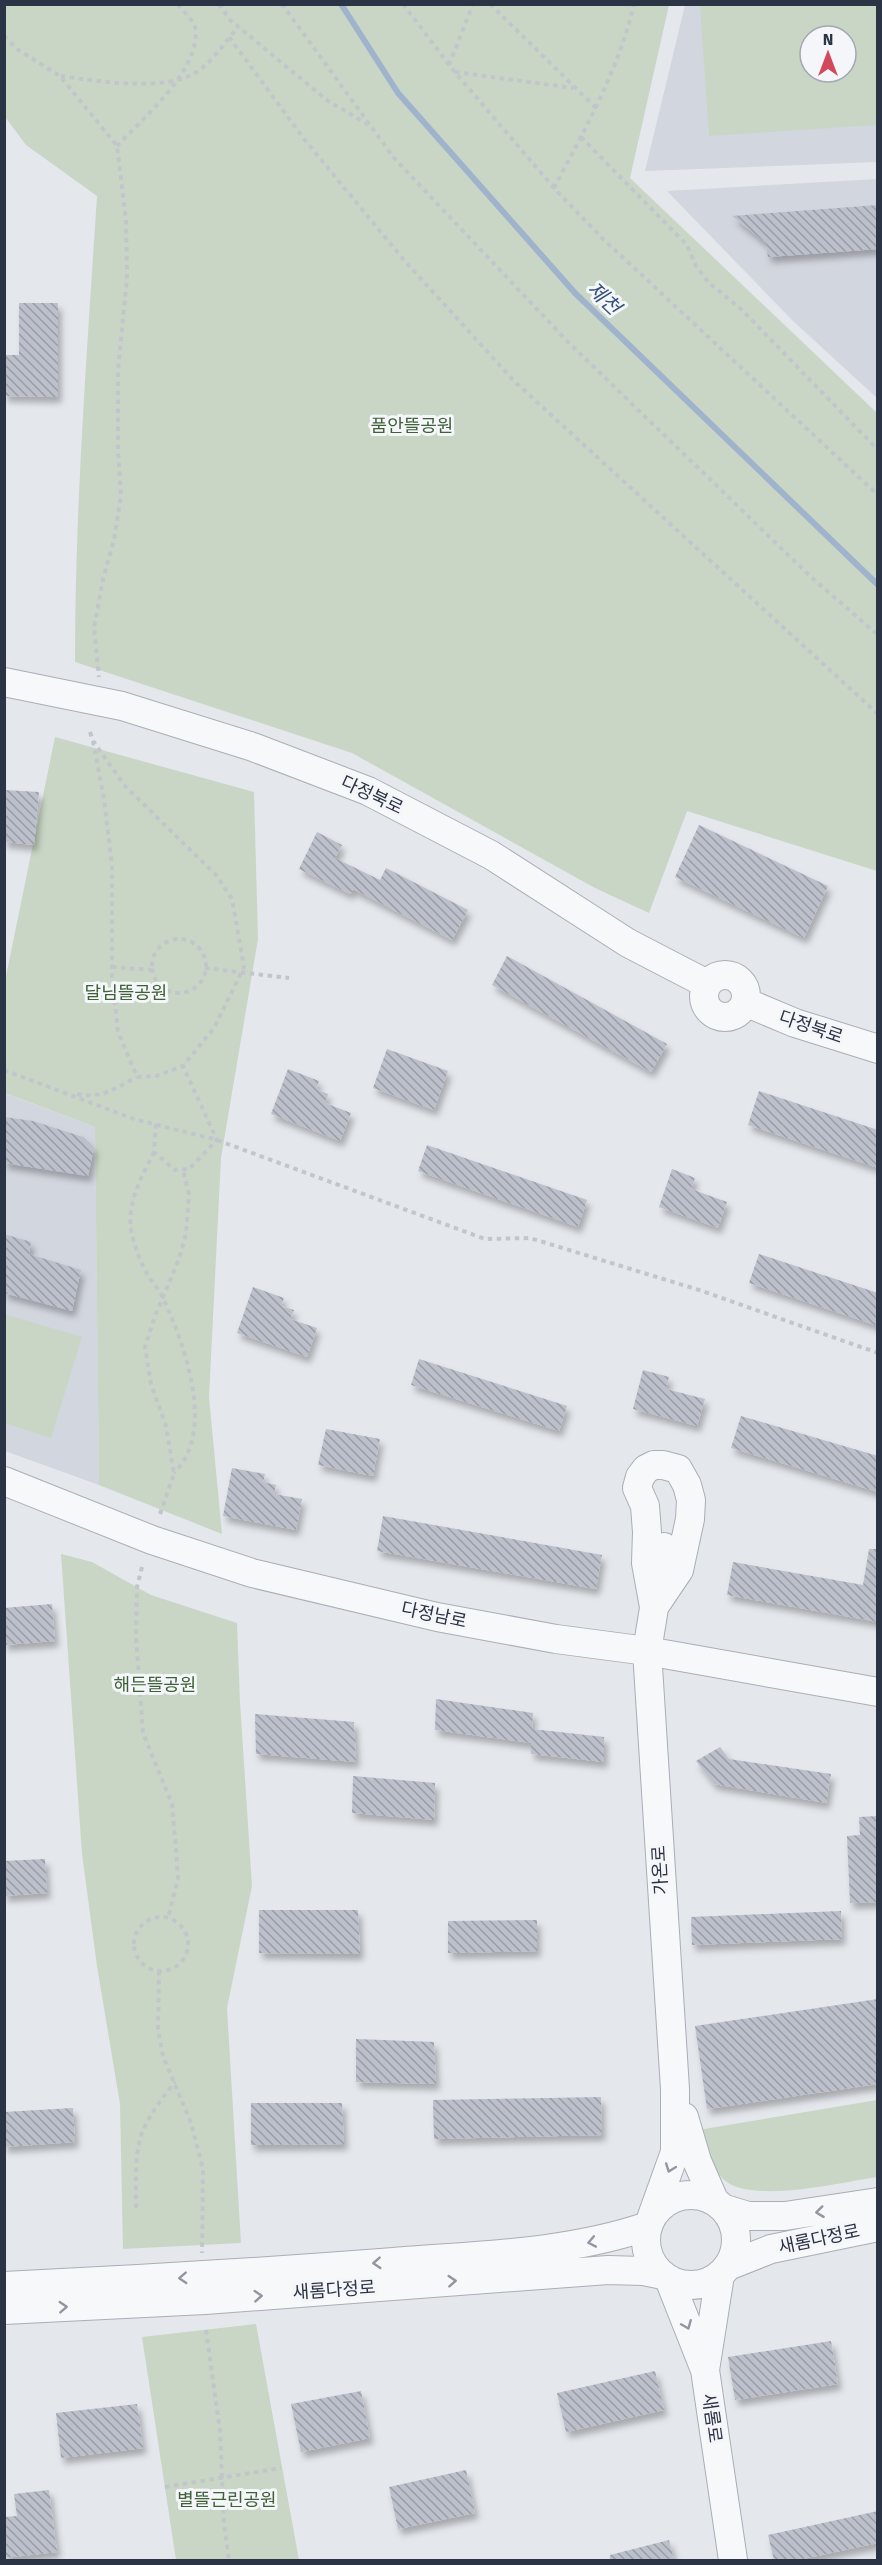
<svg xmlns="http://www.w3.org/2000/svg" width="882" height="2565" viewBox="0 0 882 2565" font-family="'Fira Sans','Noto Sans KR',sans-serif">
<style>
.built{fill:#d2d6de;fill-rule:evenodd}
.green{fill:#c9d6c5;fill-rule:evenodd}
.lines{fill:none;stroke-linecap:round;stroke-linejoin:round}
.stream{stroke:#9fb4cc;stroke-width:6}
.building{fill:url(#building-back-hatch);filter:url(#shadow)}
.minor-casing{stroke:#a9aeb7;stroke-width:30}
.path{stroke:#c2c5cb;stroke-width:4;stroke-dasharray:4.5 4.5;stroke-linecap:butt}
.minor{stroke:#f7f8fa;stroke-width:28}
.oneway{stroke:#9196a0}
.labels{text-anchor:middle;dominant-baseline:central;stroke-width:6;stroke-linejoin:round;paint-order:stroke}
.park-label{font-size:18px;fill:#3f6138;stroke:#f4f6f9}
.street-label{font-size:18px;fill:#2b3445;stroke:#f4f6f9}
.water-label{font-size:20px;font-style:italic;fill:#34527a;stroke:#f4f6f9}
</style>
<defs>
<pattern id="building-back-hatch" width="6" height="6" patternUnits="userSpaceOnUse" patternTransform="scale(1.5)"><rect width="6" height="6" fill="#bbc0ca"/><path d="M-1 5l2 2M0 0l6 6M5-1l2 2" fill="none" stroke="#989da6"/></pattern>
<filter id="shadow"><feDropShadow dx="3.5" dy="6" stdDeviation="3" flood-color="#0004"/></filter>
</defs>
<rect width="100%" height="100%" fill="#e4e7ec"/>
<path class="built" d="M685,5H877V162L645,171ZM810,36H846V72H810Z
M877,179V398L793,321L667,191Z
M4,1093L95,1127L99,1485L5,1451Z"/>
<path class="green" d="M5,4L669,5L630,178L877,413V871L687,811L649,913L595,888L352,753L75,662C75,506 87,351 97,196L26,145L5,117Z
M700,5H877V125L709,136ZM810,36H846V72H810Z
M55,737L254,792L258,939L221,1158L209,1397L222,1534L99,1485L95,1127L5,1093V981Z
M4,1314L82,1337L51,1438L5,1423Z
M61,1554L92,1562L151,1595L237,1623L240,1702L252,1886L227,2008L241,2243L123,2249L120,2104L97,1966L82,1854Z
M877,2100V2177C843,2182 749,2205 723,2179C710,2166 705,2147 698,2130Z
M256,2324L299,2560H176L142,2337Z"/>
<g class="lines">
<path class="stream" d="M341,4L398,93L575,293L878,585"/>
</g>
<path class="building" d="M878,205V249L768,257L766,243L732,216Z
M19,303H58V397L4,396V355H19Z
M4,790L39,792L34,845L4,842Z
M699,825L828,886L804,938L675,877Z
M317,832L342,845L335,858L380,880L386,868L468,910L452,940L353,889L350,894L299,869Z
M507,956L667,1044L651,1072L492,985Z
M387,1049L448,1071L434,1110L373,1088Z
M288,1069L319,1081L316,1089L328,1094L325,1103L351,1113L340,1141L271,1114Z
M759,1091L878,1130V1168L748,1125Z
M4,1117L33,1121L83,1137L94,1148L88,1176L4,1163Z
M427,1145L587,1200L578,1227L418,1171Z
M672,1169L695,1178L691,1189L727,1202L718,1228L659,1207Z
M4,1234L31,1242L29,1254L81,1270L72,1311L4,1293Z
M759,1254L878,1293V1326L749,1283Z
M253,1287L284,1298L281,1306L294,1310L290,1319L317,1328L307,1357L237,1333Z
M419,1359L567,1406L559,1431L411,1385Z
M643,1370L669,1377L666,1389L705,1399L697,1426L633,1409Z
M741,1416L878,1456V1492L731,1448Z
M326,1429L380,1439L373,1476L318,1465Z
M232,1468L265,1474L263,1482L276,1485L274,1494L302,1499L296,1530L223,1516Z
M383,1516L602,1555L596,1589L377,1551Z
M869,1549H878V1622L727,1595L733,1562L863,1585Z
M52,1604L55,1641L4,1645V1608Z
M436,1699L533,1713L532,1729L604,1737V1762L531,1754V1743L435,1730Z
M255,1714L354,1722L356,1762L256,1754Z
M720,1747L729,1759L831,1774L826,1803L714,1784L696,1761Z
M353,1776L435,1783L434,1820L352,1813Z
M878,1816V1902L850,1903L847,1836L860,1835L859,1817Z
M45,1859L47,1893L4,1896V1861Z
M259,1910H358L360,1954L259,1953Z
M841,1911L842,1939L692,1945L691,1917Z
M537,1920V1951L448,1953V1921Z
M878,1999V2084L707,2109L695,2026Z
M356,2039L434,2042L436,2084L356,2082Z
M601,2097L602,2135L434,2139L433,2100Z
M251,2103H342L344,2144L251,2145Z
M73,2108L75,2142L4,2147V2112Z
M831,2341L838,2384L735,2400L728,2357Z
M655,2371L664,2410L566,2432L557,2393Z
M361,2391L370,2438L301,2452L291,2404Z
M137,2404L143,2448L61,2458L56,2413Z
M466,2470L475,2513L398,2529L389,2487Z
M49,2490L57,2552L4,2558V2517L17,2516L14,2494Z
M878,2511V2543L798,2560H774L768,2535Z
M669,2540L674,2560H610V2555Z"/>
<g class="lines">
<g class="minor-casing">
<path id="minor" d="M4,682L122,706L253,747L368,791L491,855L628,943L707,984
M704 996a21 21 0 1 1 42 0a21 21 0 1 1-42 0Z
M745,1002L795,1023L878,1049
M654,1465H663L678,1469L687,1485L691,1500L690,1519L679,1570L654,1607L646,1563L647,1532L645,1506L637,1488L640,1477L646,1469Z
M4,1481L152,1540L252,1573L437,1617L556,1639L647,1651L878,1692
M684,2117L697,2161L714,2200
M646 2240a45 45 0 1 1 90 0a45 45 0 1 1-90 0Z
M725,2209L748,2216H785L878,2202
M652,2216L675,2152V2089L647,1651L664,1547
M728,2266L771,2249L878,2227
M720,2275L705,2370L733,2560
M669,2279L705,2370
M4,2286C134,2280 264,2272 394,2262C479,2255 566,2254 648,2226
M4,2310L205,2300L608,2270L643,2271L663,2275"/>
</g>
<path class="path" d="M219,4L230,20L328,101L369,125
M282,4L394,158L568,342L810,576L878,635
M403,4L453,70L554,188L602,238L878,495
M490,4L596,108
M4,36L17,49L60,76L117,146L126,220L127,278L118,370V451L121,496L114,540L103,579L94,628L99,677
M229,37L304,139L403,259L514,381L878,714
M449,65L473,4
M455,72L573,88
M61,76C97,81 166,93 198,71C213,61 226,41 238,27
M581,137L687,245L696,266L708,282L742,310L878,450
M117,146C144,117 202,69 195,27C193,20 183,11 178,4
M554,188C585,129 619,69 634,4
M90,732L93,741L125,786L217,876L232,899L244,967L214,1028L183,1066L156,1076L137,1077L118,1032L112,976V865L104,799L93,741
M152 966a27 27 0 1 1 54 0a27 27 0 1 1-54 0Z
M112,967L152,970
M205,968L289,978
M4,1070L134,1119L217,1140L485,1239L530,1238L699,1290L878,1353
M77,1094C102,1099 115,1088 137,1077
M156,1124L154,1152L175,1170L189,1169L217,1140L183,1066
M154,1152C142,1176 127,1202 131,1230C134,1246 141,1264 149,1277C154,1285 161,1292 164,1300C185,1346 216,1432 174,1473
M160,1514L174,1474L166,1426L151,1384L145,1347L155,1316L179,1259L186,1234L189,1194L183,1171
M142,1567L137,1587L136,1637L143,1733L172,1804L176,1848L178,1879L168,1918
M134 1944a27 27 0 1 1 54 0a27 27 0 1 1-54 0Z
M159,1971L158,2030L163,2056L191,2123L203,2169L202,2253
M136,2208C136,2184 134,2156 142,2133C149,2115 163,2097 175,2082
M206,2330L220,2431L224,2525L229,2560
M165,2487L281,2468"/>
<use href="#minor" class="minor"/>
</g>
<defs><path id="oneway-chevron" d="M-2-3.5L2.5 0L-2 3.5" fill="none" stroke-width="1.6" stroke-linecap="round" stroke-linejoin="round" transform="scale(1.5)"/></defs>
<g class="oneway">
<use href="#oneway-chevron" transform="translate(670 2168) rotate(110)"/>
<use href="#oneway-chevron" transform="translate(820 2212) rotate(173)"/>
<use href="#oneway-chevron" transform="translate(592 2242) rotate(169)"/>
<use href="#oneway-chevron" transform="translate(377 2263) rotate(176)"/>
<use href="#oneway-chevron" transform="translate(183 2278) rotate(177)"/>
<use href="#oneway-chevron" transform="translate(452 2281) rotate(-4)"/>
<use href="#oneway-chevron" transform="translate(258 2296) rotate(-4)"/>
<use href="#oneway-chevron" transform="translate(63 2307) rotate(-3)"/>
<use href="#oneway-chevron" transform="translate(687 2325) rotate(68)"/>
</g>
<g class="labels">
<g class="park-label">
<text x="412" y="426">품안뜰공원</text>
<text x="126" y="993">달님뜰공원</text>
<text x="155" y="1685">해든뜰공원</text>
<text x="227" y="2500">별뜰근린공원</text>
</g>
<g class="street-label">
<text transform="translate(372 795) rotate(25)">다정북로</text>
<text transform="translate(811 1027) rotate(19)">다정북로</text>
<text transform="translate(434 1615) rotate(12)">다정남로</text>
<text transform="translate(660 1870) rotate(-93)">가온로</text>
<text transform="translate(819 2239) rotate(-12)">새롬다정로</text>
<text transform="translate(334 2290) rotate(-4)">새롬다정로</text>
<text transform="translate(712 2418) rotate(82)">새롬로</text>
</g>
<g class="water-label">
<text transform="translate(604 298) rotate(44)">제천</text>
</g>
</g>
<rect width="882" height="2565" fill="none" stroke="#2b3445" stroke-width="12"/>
<g transform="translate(828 54)"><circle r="28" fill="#f4f6f9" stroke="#a4a8b1" stroke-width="1.5"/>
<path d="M0-4.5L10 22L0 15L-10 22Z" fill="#d1495b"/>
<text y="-9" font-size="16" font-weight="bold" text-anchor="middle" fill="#2b3445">N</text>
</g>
</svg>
